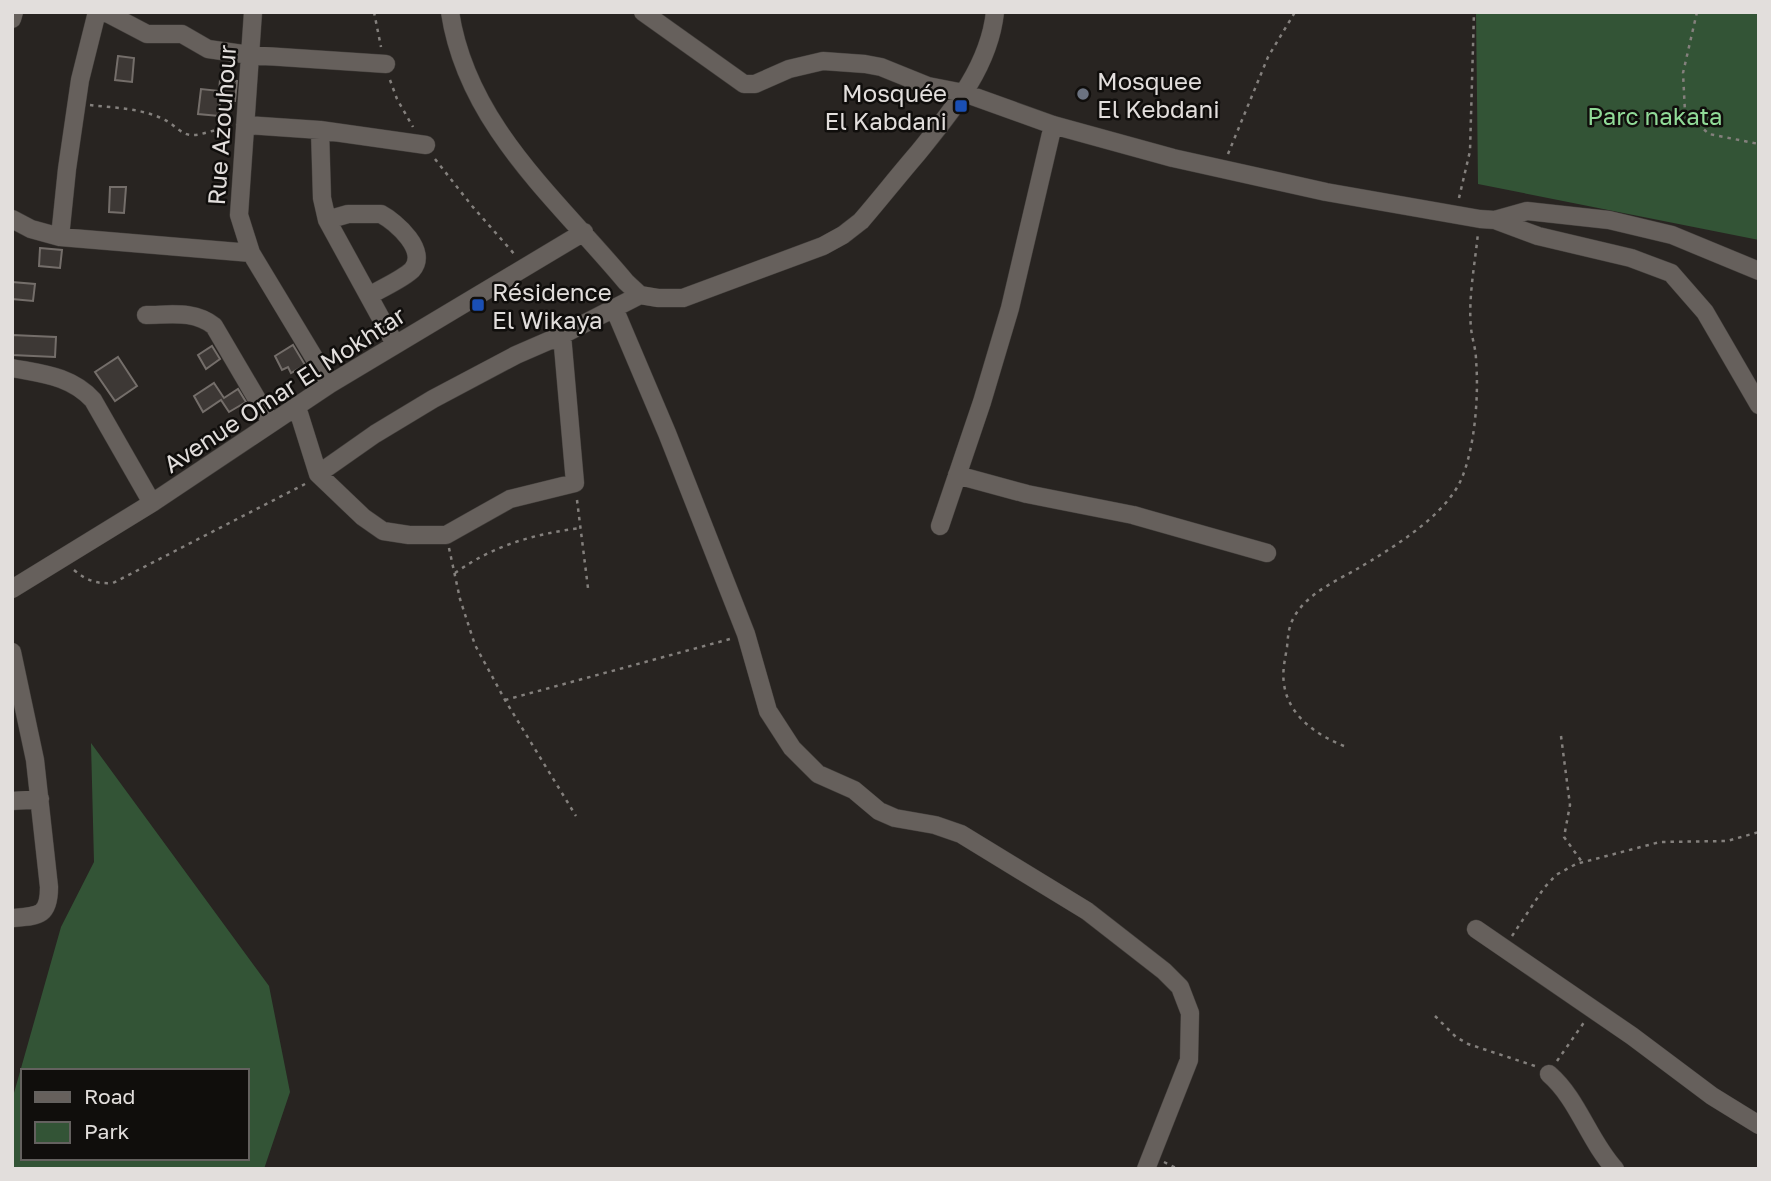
<svg xmlns="http://www.w3.org/2000/svg" width="1771" height="1181" viewBox="0 0 1771 1181" font-family="'Golos Text',sans-serif">
<style>
.green{fill:#335436;fill-rule:evenodd}
.building{fill:#3d3835;stroke:#746e6a;stroke-width:2}
.lines{fill:none;stroke-linecap:round;stroke-linejoin:round}
.minor-casing{stroke:#433f3c;stroke-width:19}
.path{stroke:#84807d;stroke-width:2.5;stroke-dasharray:3.5 5;stroke-linecap:butt}
.minor{stroke:#66605c;stroke-width:18}
.worship-dot{fill:#6b7280;stroke:#100e0c;stroke-width:2.5}
.transit-dot{fill:#1a4fb4;stroke:#100e0c;stroke-width:2.5}
.labels{text-anchor:middle;dominant-baseline:central;stroke-width:5;stroke-linejoin:round;paint-order:stroke}
.poi-label{font-size:24px;fill:#e2dedc;stroke:#100e0c;text-anchor:start}
.park-label{font-size:24px;fill:#91db98;stroke:#100e0c}
.street-label{font-size:24px;fill:#e2dedc;stroke:#100e0c}
</style>
<rect width="100%" height="100%" fill="#282421"/>
<path class="green" d="M1476,12H1759V240L1478,184Z
M91,743L269,986L290,1092L264,1169H12V1100L61,927L94,862ZM23,1071H247V1158H23Z"/>
<path class="building" d="M118,56L134,58L132,82L115,80Z
M220,80L237,81L235,101L220,100L219,116L198,114L201,89L219,91Z
M110,187H126L124,213L109,212Z
M40,248L62,250L60,268L39,266Z
M12,282L35,284L33,301L12,299Z
M12,335L56,337L55,357L12,355Z
M293,345L305,365L291,373L288,367L282,370L275,356Z
M212,346L220,359L206,369L198,355Z
M118,357L137,386L115,401L95,372Z
M214,383L224,398L238,389L246,402L229,412L221,400L203,412L194,396Z"/>
<g class="lines">
<g class="minor-casing">
<path id="minor" d="M105,12L147,34H182L208,49L250,55L386,64
M253,12L239,215L251,253L330,384
M450,12C467,125 557,199 626,282L640,295L658,298H683L823,246L843,235L861,221C880,199 898,176 917,154C951,112 989,68 995,12
M643,12L744,84H755L789,69L823,61L865,64L881,67L928,86L964,93L1053,125L1173,158L1326,192L1480,219L1495,220L1527,211L1609,220L1672,235L1759,271
M12,19L14,12
M245,125L320,130L426,145
M320,130L322,198L327,220L395,344
M12,219L31,229L60,237L251,253
M327,220L348,214H381C396,222 429,251 412,270C403,279 380,289 369,296
M1495,220L1538,236L1631,258L1671,273L1705,312L1759,405
M60,237L67,169L80,80L97,12
M614,308L667,433L746,634L768,711L792,748L818,774L854,790L879,811L895,818L935,825L961,834L1087,911L1164,971L1180,987L1190,1013L1189,1060L1146,1169
M146,315C170,315 194,310 214,326L271,423
M12,368C43,374 71,376 93,400L152,503
M297,407L318,474L363,517L383,531L409,535H446L510,499L575,483L562,335
M318,474L375,434L433,399L516,355L562,335L640,295
M957,475L1027,494L1133,515L1267,553
M940,526L982,402L1010,308L1053,125
M12,589L152,503L330,384L584,232
M12,652L35,760L49,887C49,917 38,916 12,918
M12,801L40,799
M1476,929L1632,1036L1712,1096L1759,1125
M1549,1074C1578,1099 1589,1141 1615,1169"/>
</g>
<path class="path" d="M374,12L381,47
M1697,12L1683,73L1685,112L1709,134L1759,144
M390,80L397,99L413,127
M90,105C115,108 142,108 165,120C174,124 182,136 193,135C204,135 216,128 230,128
M1228,154L1268,57L1295,12
M435,159L472,206L516,256
M1459,198L1470,151L1474,12
M577,500L588,588
M449,548L460,599L475,645L505,700L576,816
M74,570C87,581 97,584 113,583L305,484
M455,573C494,545 534,534 581,528
M505,700L730,639
M1561,736L1570,805L1564,837L1582,862
M1344,746C1316,735 1288,715 1284,684C1282,671 1285,660 1287,647C1288,638 1288,630 1292,621C1304,595 1334,582 1357,569C1391,549 1444,517 1461,480C1475,448 1479,395 1476,360C1476,349 1472,339 1471,328C1468,298 1475,264 1478,233
M1512,936L1544,888L1556,875L1576,864L1660,842L1727,841L1759,832
M1435,1016L1456,1037L1468,1044L1535,1066
M1557,1061L1585,1021
M1164,1162L1178,1169"/>
<use href="#minor" class="minor"/>
</g>
<circle class="worship-dot" cx="1083" cy="94" r="7"/>
<g class="transit-dot">
<rect x="954" y="99" width="14" height="14" rx="3.5"/>
<rect x="471" y="298" width="14" height="14" rx="3.5"/>
</g>
<g class="labels">
<g class="poi-label">
<text x="1097" y="80">Mosquee<tspan x="1097" dy="28">El Kebdani</tspan></text>
<text x="947" y="92" text-anchor="end">Mosquée<tspan x="947" dy="28">El Kabdani</tspan></text>
<text x="492" y="291">Résidence<tspan x="492" dy="28">El Wikaya</tspan></text>
</g>
<g class="park-label">
<text x="1655" y="115">Parc nakata</text>
</g>
<g class="street-label">
<text transform="translate(221 125) rotate(-86)">Rue Azouhour</text>
<text transform="translate(284 389) rotate(-33)">Avenue Omar El Mokhtar</text>
</g>
</g>
<rect width="1771" height="1181" fill="none" stroke="#e2dedc" stroke-width="28"/>
<rect x="21" y="1069" width="228" height="91" fill="#100e0c" stroke="#64615f" stroke-width="2"/>
<rect x="35" y="1092" width="35" height="10" fill="#66605c" stroke="#64615f" stroke-width="2"/>
<text x="84" y="1104" font-size="21" fill="#e2dedc">Road</text>
<rect x="35" y="1122" width="35" height="21" fill="#335436" stroke="#64615f" stroke-width="2"/>
<text x="84" y="1139" font-size="21" fill="#e2dedc">Park</text>
</svg>
